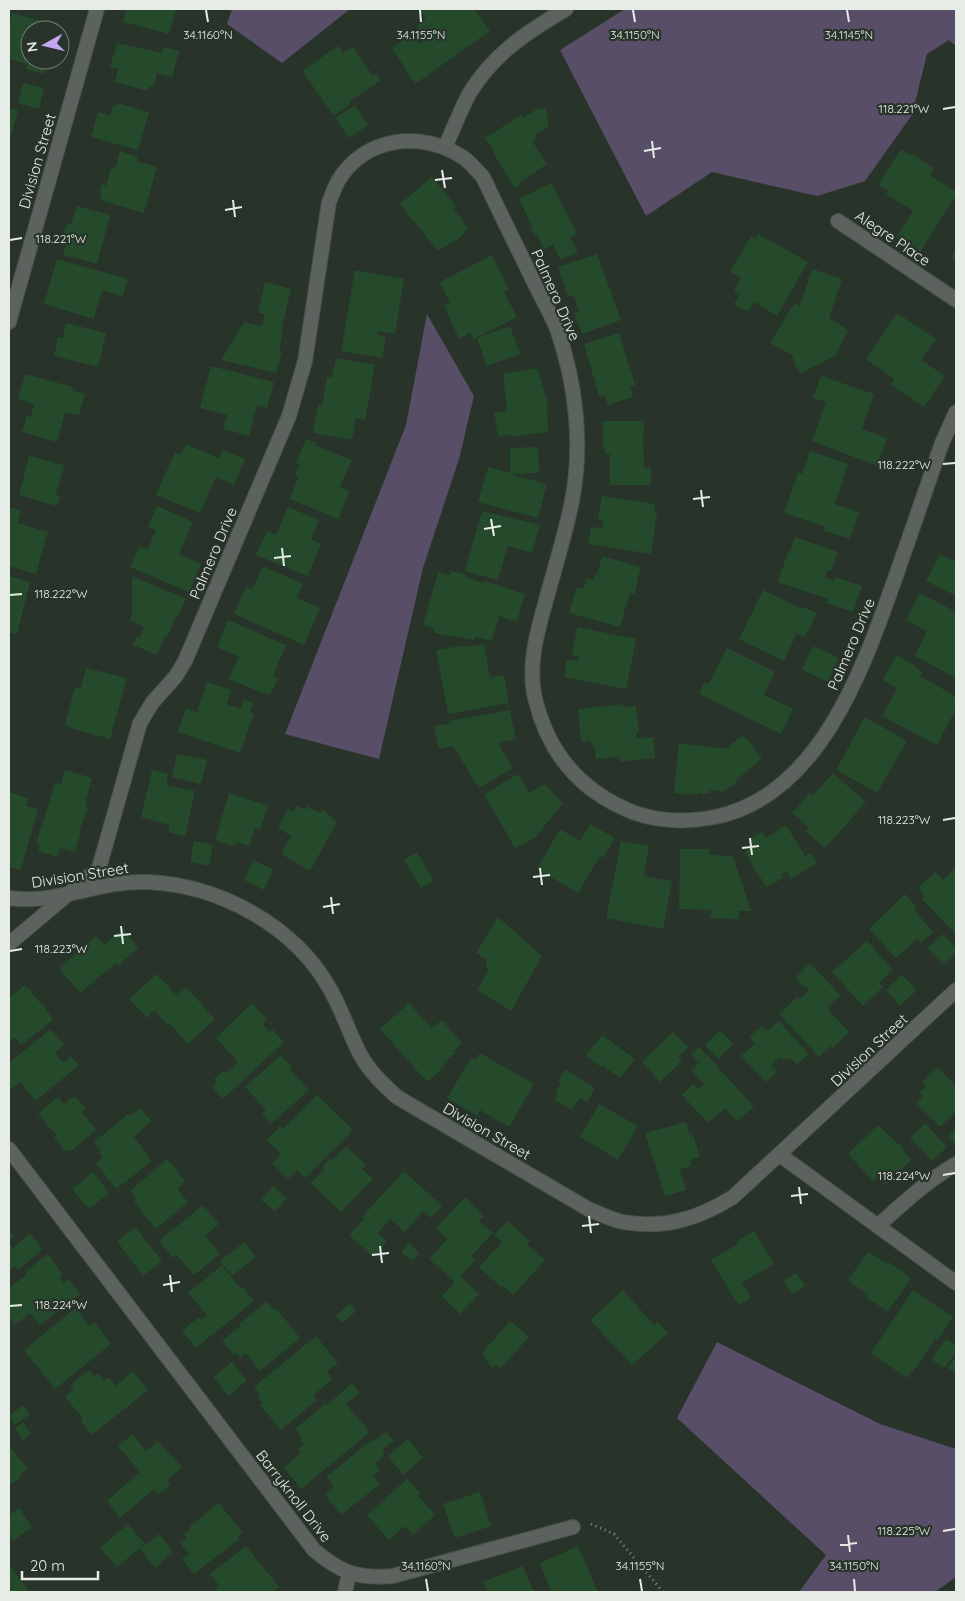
<svg xmlns="http://www.w3.org/2000/svg" width="965" height="1601" viewBox="0 0 965 1601" font-family="Quicksand,sans-serif">
<style>
.green{fill:#584e68}
.building{fill:#244a2b}
.lines{fill:none;stroke-linecap:round;stroke-linejoin:round}
.minor-casing{stroke:#465147;stroke-width:16}
.tertiary-casing{stroke:#465147;stroke-width:16}
.path{stroke:#818a82;stroke-width:3;stroke-dasharray:1 4;stroke-linecap:butt}
.minor{stroke:#5c625d;stroke-width:14}
.tertiary{stroke:#5c625d;stroke-width:14}
.ticks{fill:none;stroke:#e5ede6;stroke-width:2}
.labels{text-anchor:middle;dominant-baseline:central;stroke-width:4.5;stroke-linejoin:round;paint-order:stroke}
.street-label{font-size:15px;fill:#e5ede6;stroke:#283329}
.ticks-label{font-size:12px;text-anchor:middle;fill:#e5ede6;stroke:#283329;stroke-width:4.5;stroke-linejoin:round;paint-order:stroke}
</style>
<rect width="100%" height="100%" fill="#283329"/>
<path class="green" d="M232,9H350L282,63L227,24Z
M625,9H956V46L949,40L927,54L912,115L865,181L817,196L712,172L646,216L560,50Z
M427,314L474,396L459,459L423,568L379,759L285,734L406,425Z
M717,1342L880,1424L956,1449V1577L935,1592H799L826,1555L677,1418Z"/>
<path class="building" d="M127,9H176L169,34L123,22Z
M419,9H474L490,31L415,84L392,48L413,33L420,44L426,40L417,26L426,19Z
M12,13L49,23L47,30H30V60H47L44,74L26,69L27,64L9,59V26Z
M117,43L162,53L163,47L179,51L172,77L157,73L153,87L150,86L148,91L115,82L118,69L110,67Z
M338,46L343,53L353,47L373,76L376,74L381,80L349,102L350,104L334,116L302,71Z
M23,83L44,88L39,109L18,103Z
M118,103L149,112L138,150L91,137L98,112L110,116L113,105L117,106Z
M355,105L368,125L349,138L335,118Z
M9,108L18,110L9,143Z
M546,108L549,126L535,135L537,138L532,141L547,164L519,183L521,185L515,188L494,154L495,153L485,138L521,115L523,118L537,109Z
M901,149L911,156L912,154L934,168L930,175L956,192V195L920,252L896,237L913,211L886,194L888,191L878,185Z
M120,151L138,157L136,161L157,167L144,213L100,200L102,193H99L102,184L106,186L111,168L115,169Z
M432,177L456,206L453,208L468,227L461,237L438,251L400,204Z
M551,183L577,234L570,237L578,252L561,260L553,245L544,250L537,234L535,235L530,227L532,226L519,199Z
M77,206L110,215L97,264L63,255L67,240L62,239L67,223L71,224Z
M758,234L808,262L777,316L754,302L748,312L734,304L740,294L734,291L741,278L730,272L751,236L755,239Z
M956,250V261L951,258Z
M597,254L621,320L582,334L574,313L579,311L573,295L568,296L558,267Z
M492,255L509,290L504,292L517,317L474,339L470,333L459,339L444,305L450,303L440,282Z
M57,259L128,279L123,296L102,290L94,319L44,304Z
M812,269L842,279L829,318L848,330L835,356L801,373L795,366L792,355L770,343L794,303L800,306Z
M355,270L404,279L395,334L378,331V335L386,337L382,358L341,351Z
M265,282L291,289L281,331L283,332L279,351H282L276,373L221,360L244,322L262,326L265,314L258,313Z
M897,313L936,339L921,360L945,376L924,407L891,385L894,379L866,359Z
M66,323L106,333L98,367L54,356L58,337L63,338Z
M510,326L520,354L487,366L477,338Z
M619,333L635,385L630,387L633,397L608,405L605,395L599,396L584,344Z
M336,358L375,365L365,420L356,418L352,440L313,433L318,404L322,405L327,377H332Z
M211,366L274,382L267,408L257,405L249,436L223,429L227,415L200,408Z
M537,368L547,400L548,432L511,437V434L498,436L494,413L507,411L503,374Z
M25,374L73,387L72,390L85,394L79,415L65,412L57,442L22,432L27,415L31,417L34,404L18,399Z
M821,376L874,394L862,429L887,438L877,466L812,441L826,402L813,398Z
M603,421H644V433H643L644,468H651V485H610V454H605V449H603Z
M306,439L317,443L316,446L352,460L340,487L350,491L338,519L290,499L298,477L295,475L300,464L296,463Z
M186,444L219,458L222,450L245,459L234,485L216,477L200,513L156,495L175,452L181,455Z
M538,447L539,473L509,474L547,484L538,518L478,502L488,467L510,473V448Z
M810,451L848,464L835,504L859,512L850,539L824,531L826,527L784,513L798,473L802,474Z
M29,456L64,465L56,495L60,496L57,506L19,495Z
M602,496L655,504L654,509L657,513L651,554L588,544L591,527L602,528L603,521L598,520Z
M157,506L193,522L179,554L201,564L189,592L130,567L139,546L148,549L156,530L148,527Z
M9,507L21,510L17,523L48,532L36,574L9,566Z
M288,507L319,520L311,539L321,544L308,576L256,555L267,531L276,535Z
M482,511L540,525L532,553L508,546L498,580L465,571Z
M795,537L838,552L831,571L827,570L825,578L834,581L835,577L862,586L853,612L826,603L828,599L778,582L788,551L790,552Z
M940,554L956,562V596L926,581Z
M602,556L641,567L634,595L630,592L620,627L569,613L576,588L583,589L587,578L594,580L595,574L597,575Z
M263,566L303,584L297,598L320,608L304,645L234,614L246,587L252,590Z
M451,571L467,575L466,578L484,583V581L525,594L517,622L499,616L492,641L475,637L474,640L439,634L433,632L434,628L423,625L438,572L450,575Z
M9,576L30,582L17,634L9,632Z
M132,576L186,599L178,617L176,616L170,631L166,637L165,636L157,655L133,645L137,636L140,638L144,627L129,620L132,615Z
M763,590L802,609L803,607L817,613L805,637L797,633L784,661L739,639Z
M920,593L956,612V678L915,656L927,631L906,620Z
M228,620L286,645L273,676L278,678L270,695L264,693V694L229,679L239,657L217,647Z
M577,627L636,639L626,689L564,677L567,659L578,661L579,657L572,655Z
M484,644L490,677L504,675L509,703L448,714L436,650L466,645V647Z
M813,646L839,658L828,682L802,670Z
M727,648L775,672L764,695L793,709L781,734L699,694L704,682L709,684Z
M896,655L916,666L915,668L922,672L920,676L955,696L956,709L937,745L882,716L897,688L883,680Z
M86,668L127,678L110,739L70,728V726L65,725L75,687L81,688Z
M207,682L231,690L227,704L241,709L244,699L253,703L250,712L254,714L240,753L178,732L186,708L197,712Z
M623,704L624,707L636,706L639,733H636V739L653,737L655,758L619,762V757L596,759L594,745L591,746V741L581,742L578,709Z
M510,710L516,739L498,743L513,768L479,788L453,746L439,749L434,726L449,724V721Z
M865,717L907,741L877,793L836,770Z
M743,735L762,758L743,774L735,782V785H732L722,793L720,791L710,790V794L698,793V795L688,794L685,796L683,794L674,793L679,743L729,749V746Z
M177,754L207,760L201,784L172,777Z
M65,770L92,778L85,804L87,805L86,808L88,809L79,831L81,832L75,852L60,848L57,857L38,851L40,845L36,844L55,783L61,785Z
M152,770L168,774L166,785L195,791L185,836L168,832L170,825L153,821V820L141,817Z
M833,773L866,802L825,848L805,831L809,827L792,813L810,793L812,796Z
M518,774L529,793L545,784L563,803L535,838L515,848L484,794Z
M9,792L28,798L26,806L38,809L21,870L9,867Z
M229,793L268,806L260,829L255,828L249,846L236,842L235,847L215,840Z
M297,805L305,810L307,806L320,813L323,809L337,822L310,871L281,854L291,836L278,828L288,809L293,812Z
M590,824L615,838L603,858L600,856L578,893L537,869L560,829L580,841Z
M786,825L805,856L811,853L817,863L791,879L786,871L781,875L783,878L767,887L752,866L753,865L745,852L753,846L749,840L762,831L766,838Z
M194,841L213,845L209,866L190,862Z
M621,841L649,846L644,876L672,881L663,929L606,918Z
M680,849H709V855L733,856L751,911H739V919L710,918L711,910L679,909Z
M417,852L434,881L421,888L404,860Z
M253,860L273,869L264,890L244,880Z
M956,867V935L922,899L925,896L918,888L935,872L943,880Z
M905,894L917,907L914,910L933,932L921,943L917,939L896,958L869,929Z
M498,917L542,956L511,1011L477,990L488,971L486,965L487,960L476,953Z
M123,929L138,948L118,966L116,963L80,993L59,968L96,936L104,945Z
M943,934L956,948V953L944,965L927,948Z
M867,941L893,970L879,983L883,987L863,1006L832,972Z
M810,963L840,995L827,1008L849,1032L833,1048L831,1046L819,1057L779,1014L797,997L800,999L809,990L807,987L805,988L795,978Z
M157,974L177,996L186,987L215,1019L188,1044L169,1023L167,1025L155,1010L147,1018L129,999Z
M902,975L917,990L900,1006L886,990Z
M25,985L28,989L29,987L32,991L31,992L42,1005L43,1004L53,1020L21,1045L15,1037L9,1042V998Z
M252,1003L267,1019L262,1024L270,1032L272,1029L284,1042L223,1099L212,1087L217,1082L214,1079L223,1071L226,1073L238,1062L216,1038Z
M409,1003L432,1028L442,1020L462,1043L453,1051L455,1053L443,1064L445,1066L427,1082L380,1029Z
M779,1021L809,1054L797,1064L791,1058L788,1060L786,1058L783,1060L780,1057L771,1065L777,1072L766,1082L741,1056L755,1043L749,1037L762,1026L767,1031Z
M51,1029L64,1045L55,1053L63,1063L71,1056L79,1065L36,1101L20,1082L9,1091V1063Z
M720,1030L733,1044L718,1059L705,1045Z
M673,1032L688,1047L678,1057L682,1061L660,1082L642,1062Z
M602,1035L635,1059L620,1078L602,1065L601,1067L586,1056Z
M699,1047L706,1055L698,1062L691,1054Z
M480,1053L534,1084L509,1127L480,1110L477,1116L447,1098L471,1058L475,1060Z
M281,1055L292,1068L290,1070L309,1090L271,1124L262,1114L266,1110L245,1087Z
M707,1055L754,1107L737,1121L725,1108L708,1123L682,1095L693,1084L698,1089L704,1084L691,1070Z
M938,1067L956,1086V1111L940,1127L916,1103L923,1096L920,1093L926,1086L922,1082Z
M565,1069L595,1088L587,1102L580,1098L572,1110L555,1100L558,1095L556,1093L561,1083L558,1081Z
M317,1095L353,1130L305,1178L297,1170L288,1179L272,1163L281,1154L267,1140L280,1126L283,1129Z
M75,1096L86,1109L82,1112L96,1130L70,1152L67,1149L65,1151L54,1137L56,1135L38,1114L58,1097L64,1104Z
M599,1104L638,1126L618,1160L580,1137Z
M140,1108L151,1121L134,1137L152,1161L116,1189L96,1163L103,1157L99,1153L101,1151L94,1142L128,1114L130,1116Z
M686,1122L690,1135L693,1134L700,1157L690,1160L691,1166L680,1169L686,1190L665,1196L645,1133Z
M925,1123L947,1147L932,1161L910,1138Z
M878,1125L904,1149L903,1150L911,1160L885,1185L878,1176L873,1181L848,1154Z
M956,1128V1146L948,1136Z
M346,1146L366,1165L362,1169L373,1179L341,1212L311,1183L325,1168L323,1166L330,1158L332,1160Z
M167,1159L185,1181L177,1189L188,1202L156,1229L134,1202L136,1199L130,1191Z
M404,1171L442,1206L431,1218L423,1211L405,1232L390,1219L378,1233L386,1241L379,1254L372,1256L349,1235L364,1219L362,1217Z
M93,1172L109,1193L89,1209L72,1189Z
M273,1186L287,1198L275,1211L261,1200Z
M465,1197L484,1216L479,1221L493,1233L471,1256L475,1261L460,1276L479,1294L460,1314L442,1296L455,1282L429,1259L447,1239L436,1228Z
M203,1205L219,1224L205,1236L220,1254L194,1275L177,1255L173,1258L159,1241Z
M507,1221L530,1241L527,1244L545,1260L513,1295L503,1286L502,1288L479,1267L502,1242L494,1235Z
M135,1227L162,1261L143,1276L117,1241Z
M9,1230L14,1236L9,1240Z
M754,1231L774,1264L742,1283L751,1298L738,1305L711,1260L738,1244L736,1242Z
M30,1233L43,1249L18,1270L15,1266L9,1271V1243L13,1248Z
M244,1242L256,1257L232,1276L220,1261Z
M409,1243L419,1253L412,1261L401,1252Z
M868,1252L888,1264L889,1262L911,1278L888,1312L866,1297L868,1295L848,1280Z
M48,1254L63,1274L59,1277L64,1283L69,1279L80,1294L40,1325L30,1313L15,1325L9,1317V1288L27,1274L25,1272Z
M222,1265L240,1288L242,1286L254,1301L196,1348L182,1331L199,1317L201,1320L207,1315L188,1293Z
M796,1273L805,1286L792,1294L784,1281Z
M623,1290L654,1325L658,1322L668,1333L632,1365L590,1320Z
M913,1290L953,1317L937,1341L935,1339L912,1373L911,1372L907,1378L871,1353Z
M267,1301L275,1311L277,1309L300,1338L260,1371L246,1353L240,1358L237,1353L234,1355L222,1341L240,1326L239,1324Z
M350,1303L356,1311L343,1323L336,1316Z
M75,1308L90,1326L94,1322L111,1344L55,1389L24,1350Z
M510,1321L529,1337L501,1368L496,1364L492,1368L482,1353Z
M316,1336L338,1363L327,1371L333,1379L313,1395L317,1400L281,1430L260,1405L263,1403L258,1398L260,1395L254,1387Z
M946,1339L956,1346V1355L955,1354L944,1368L931,1359Z
M956,1356V1374L948,1368Z
M232,1362L247,1380L229,1396L213,1377Z
M89,1370L94,1376L98,1373L104,1380L108,1377L116,1386L133,1371L148,1390L92,1435L81,1421L83,1419L65,1397L74,1389L70,1385Z
M352,1383L360,1393L346,1404L370,1432L301,1489L284,1468L301,1453L298,1449L304,1444L301,1441L303,1439L295,1429L326,1403L327,1405Z
M23,1405L30,1414L15,1425L9,1416Z
M23,1422L31,1434L23,1440L15,1428Z
M386,1432L394,1441L383,1449L384,1456L375,1463L381,1470L373,1476L380,1484L341,1515L325,1495L334,1487L326,1477L373,1439L374,1441Z
M133,1434L146,1451L158,1441L182,1467L167,1480L170,1485L159,1494L154,1489L120,1518L107,1501L140,1472L118,1446Z
M408,1439L423,1458L403,1475L388,1456Z
M9,1446L28,1469L19,1476L21,1478L9,1485Z
M407,1479L421,1494L418,1496L435,1515L413,1535L405,1526L389,1540L367,1515Z
M480,1492L491,1526L455,1538L443,1504Z
M219,1503L243,1533L238,1537L239,1539L194,1574L182,1559L189,1554L180,1543L187,1538L184,1534L190,1529L189,1527Z
M19,1508L32,1527L13,1541L9,1534V1515Z
M128,1524L145,1544L117,1567L100,1548Z
M159,1534L173,1552L155,1568L140,1549Z
M246,1546L279,1587L272,1592H218L215,1589L219,1585L210,1574Z
M578,1546L598,1592H551L540,1563Z
M523,1566L534,1592H488L483,1582Z
M11,1567L30,1592H9V1569Z"/>
<g class="lines">
<g class="minor-casing">
<path id="minor" d="M445,147C453,130 460,111 469,94C493,54 527,32 566,9
M838,221L956,300
M9,944L99,868L140,723L152,703L176,676L185,661L289,416L305,361L329,202C332,195 335,187 338,181C365,136 423,130 464,158C471,163 477,171 483,177C499,211 516,245 532,278C540,295 550,312 557,329C576,383 583,444 572,501C565,536 554,570 545,604C536,636 527,669 536,702C550,757 583,793 635,813C661,822 689,822 715,817C822,795 865,663 897,573C912,530 927,486 942,443L956,412
M9,1149L314,1550C341,1573 358,1579 393,1576L573,1527
M780,1155L956,1283
M878,1226C903,1203 927,1181 956,1164
M345,1592L349,1573"/>
</g>
<g class="tertiary-casing">
<path id="tertiary" d="M9,322L97,9
M9,898C56,905 100,880 147,882C219,885 294,925 330,989C342,1010 349,1033 360,1054C369,1071 383,1084 397,1097L590,1210C601,1214 612,1220 623,1222C665,1229 698,1219 733,1197L956,990"/>
</g>
<path class="path" d="M591,1524L614,1534L663,1592"/>
<use href="#minor" class="minor"/>
<use href="#tertiary" class="tertiary"/>
</g>
<path class="ticks" d="M206,10L208,22M420,10L421,22M633,10L635,22M847,10L849,22M943,109L955,107M652,141L654,158M644,151L661,148M442,170L445,188M435,180L452,178M233,200L235,217M225,210L242,207M10,240L22,238M943,464L955,463M701,490L703,507M693,499L710,497M491,519L494,536M484,529L501,526M282,548L284,566M274,558L291,556M10,595L22,594M943,820L955,818M750,838L752,855M742,848L759,846M540,868L542,885M533,877L550,875M331,897L333,914M323,907L340,904M121,926L123,944M114,936L131,934M10,951L22,949M943,1175L955,1173M799,1187L801,1204M791,1196L808,1194M589,1216L591,1233M582,1226L599,1224M380,1246L382,1263M372,1255L389,1253M170,1275L172,1292M163,1285L180,1282M10,1306L22,1305M943,1531L955,1529M848,1535L850,1552M840,1545L857,1543M426,1579L428,1591M640,1579L642,1591M854,1579L855,1591"/>
<g class="labels">
<g class="street-label">
<text transform="translate(37 161) rotate(-74)">Division Street</text>
<text transform="translate(893 238) rotate(34)">Alegre Place</text>
<text transform="translate(556 295) rotate(66)">Palmero Drive</text>
<text transform="translate(213 553) rotate(-67)">Palmero Drive</text>
<text transform="translate(851 644) rotate(-67)">Palmero Drive</text>
<text transform="translate(80 875) rotate(-9)">Division Street</text>
<text transform="translate(869 1050) rotate(-43)">Division Street</text>
<text transform="translate(487 1131) rotate(30)">Division Street</text>
<text transform="translate(294 1496) rotate(52)">Barryknoll Drive</text>
</g>
</g>
<g class="ticks-label">
<text x="208" y="39">34.1160°N</text>
<text x="421" y="39">34.1155°N</text>
<text x="635" y="39">34.1150°N</text>
<text x="849" y="39">34.1145°N</text>
<text x="904" y="113">118.221°W</text>
<text x="61" y="243">118.221°W</text>
<text x="904" y="469">118.222°W</text>
<text x="61" y="598">118.222°W</text>
<text x="904" y="824">118.223°W</text>
<text x="61" y="953">118.223°W</text>
<text x="904" y="1180">118.224°W</text>
<text x="61" y="1309">118.224°W</text>
<text x="904" y="1535">118.225°W</text>
<text x="426" y="1570">34.1160°N</text>
<text x="640" y="1570">34.1155°N</text>
<text x="854" y="1570">34.1150°N</text>
</g>
<rect width="965" height="1601" fill="none" stroke="#e5ede6" stroke-width="20"/>
<g transform="translate(45 45) rotate(262)"><circle r="24" fill="#283329" stroke="#747d75"/>
<path d="M0-4L9 19L0 12L-9 19Z" fill="#c4a7f1"/>
<text y="-8" font-size="14" font-weight="bold" text-anchor="middle" fill="#e5ede6">N</text>
</g>
<path d="M22 1571v8h76v-8" fill="none" stroke="#e5ede6" stroke-width="2.5"/>
<text x="30" y="1571" font-size="15" fill="#e5ede6" stroke="#283329" stroke-width="4" paint-order="stroke">20 m</text>
</svg>
